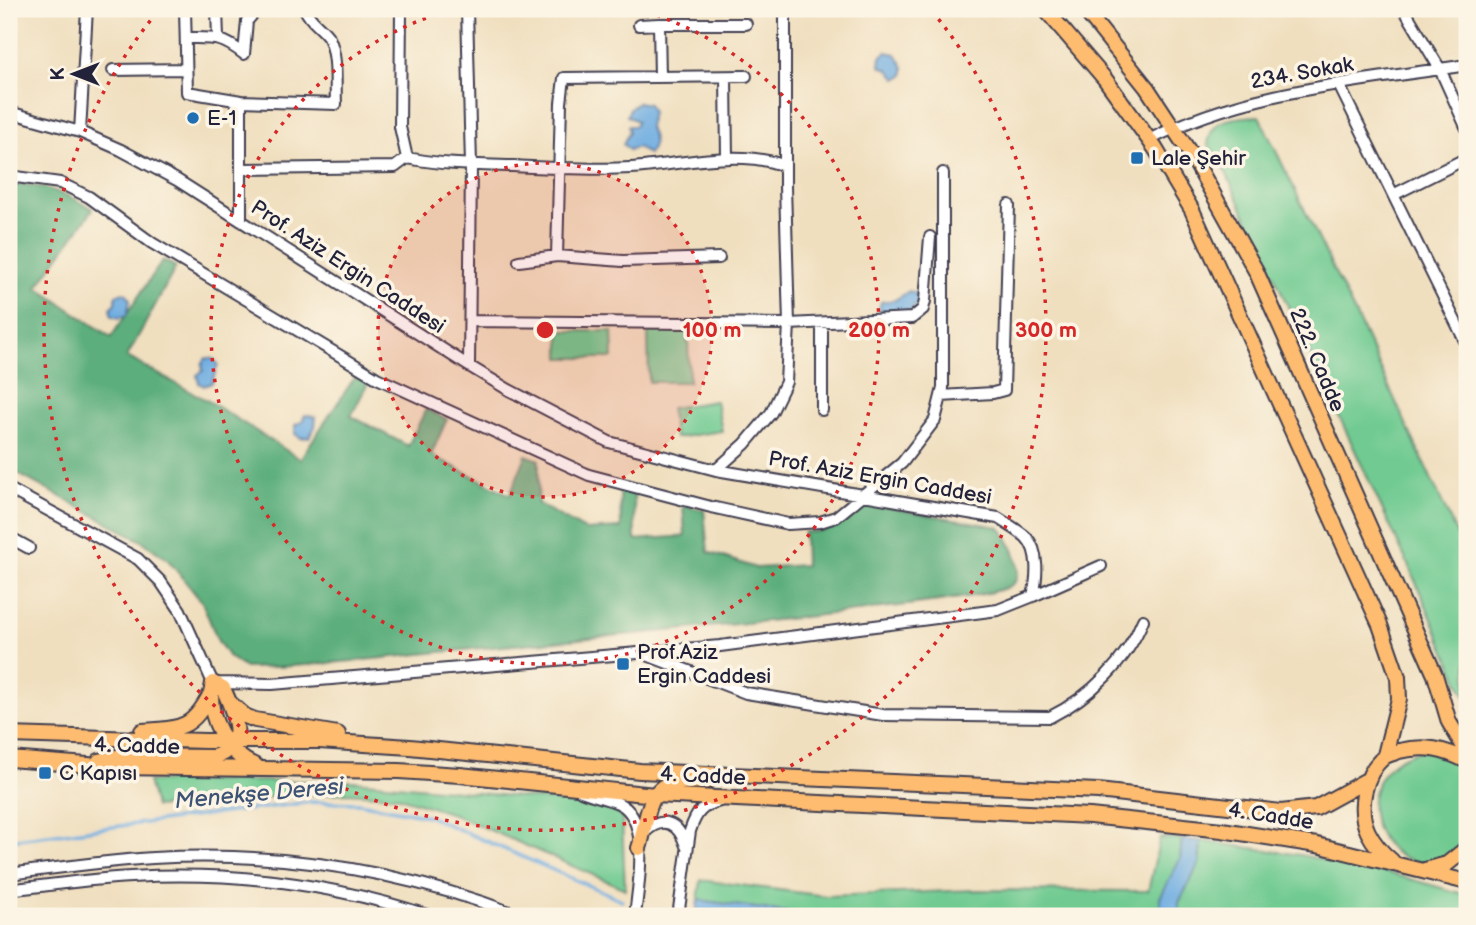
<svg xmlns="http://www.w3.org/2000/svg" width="1476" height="925" viewBox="0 0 1476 925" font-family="'Balsamiq Sans',sans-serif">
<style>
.green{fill:#70ca91;stroke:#497666;stroke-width:2}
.forest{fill:#5cae7b;stroke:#3f685b;stroke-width:2}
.water{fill:#6fade1;stroke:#48688e;stroke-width:2}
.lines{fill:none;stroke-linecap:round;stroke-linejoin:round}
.stream{stroke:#6fade1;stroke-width:3.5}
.minor-casing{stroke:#413e4f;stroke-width:14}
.major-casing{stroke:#413e4f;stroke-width:18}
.minor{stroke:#fff;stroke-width:10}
.major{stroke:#febc70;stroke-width:14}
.ring{fill:none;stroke:#d62828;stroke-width:3.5;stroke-dasharray:3.5 7}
.poi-dot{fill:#1f6fb2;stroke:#fcf5e5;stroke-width:2.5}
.labels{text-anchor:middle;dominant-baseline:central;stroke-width:7;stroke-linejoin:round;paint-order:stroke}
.street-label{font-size:21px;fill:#22223b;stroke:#fcf5e5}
.poi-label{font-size:21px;fill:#22223b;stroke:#fcf5e5;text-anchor:start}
.water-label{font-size:23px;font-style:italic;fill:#3d5375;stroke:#fcf5e5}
.centre{fill:#d62828;stroke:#fcf5e5;stroke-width:3.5}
.ring-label{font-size:21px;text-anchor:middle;font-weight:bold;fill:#d62828;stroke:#fcf5e5;stroke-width:7;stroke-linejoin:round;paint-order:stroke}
</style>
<rect width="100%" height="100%" fill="#fcf5e5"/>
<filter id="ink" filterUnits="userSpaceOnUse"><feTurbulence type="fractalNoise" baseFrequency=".0143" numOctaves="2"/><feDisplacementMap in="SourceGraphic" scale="14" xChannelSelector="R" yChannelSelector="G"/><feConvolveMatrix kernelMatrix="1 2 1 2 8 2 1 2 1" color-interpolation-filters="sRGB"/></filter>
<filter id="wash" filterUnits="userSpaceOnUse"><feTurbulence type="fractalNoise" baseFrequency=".00686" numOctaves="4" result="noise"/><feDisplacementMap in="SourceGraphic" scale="28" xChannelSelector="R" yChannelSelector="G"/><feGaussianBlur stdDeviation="1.57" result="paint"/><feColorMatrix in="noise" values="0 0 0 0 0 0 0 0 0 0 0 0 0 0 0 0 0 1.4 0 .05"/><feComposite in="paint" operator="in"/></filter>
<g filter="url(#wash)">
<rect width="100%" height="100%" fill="#f0dfbf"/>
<path class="green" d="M1259,116L1359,322L1465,552H1467V700L1410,569L1221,162L1208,145C1211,116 1234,118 1259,116Z
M688,330L689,382H649L648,331Z
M560,331H612L613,358H560Z
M716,401L722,431L675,438L670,408Z
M1428,749L1467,766V846C1459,851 1448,860 1438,861C1368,875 1339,765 1428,749Z
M148,781H355L603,805L615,810L622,819L625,889L453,814L397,796L346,793L280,796L155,807Z
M1160,838L1182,839L1180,859L1160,898V916H814L698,900L701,880L826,896L974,890L1148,891Z
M1201,841L1301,855L1385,872L1467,895V916H1179V902L1199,864Z"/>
<path class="forest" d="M9,183C43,185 64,192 93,209L37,287L111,337L163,260L176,267L127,357L212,403L300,459L355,377L368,383L351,416L408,446L426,409L447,419L431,455L510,495L526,455L539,460L538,504L585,530L621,528L620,489L634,493L635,540L685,536L683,505L704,510L708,552L756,568L805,565L804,532C812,532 820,532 827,529C847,521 848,506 873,505L999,527C1010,537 1026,572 1013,584C1001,596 896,606 873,609C747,625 620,635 493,647C411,654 328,666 245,668L229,657L218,641L202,602L168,560L142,541L9,469Z"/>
<path class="water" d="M886,52L896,54L904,67V75L897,79L888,69L880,66L881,57Z
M638,102L648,104L652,111L649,128C654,139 656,145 648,154L637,147L629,150L623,144L629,132L628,126H635L637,121L627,116L630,108Z
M909,291L917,294L918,303C907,317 894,320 879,310L881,302L895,300Z
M123,292L127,294L130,300L127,315L119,318L112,316L110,309L116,303V295Z
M206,358L213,359L218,364L212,383L204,386L199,383L197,375L203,371L202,364Z
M305,415L316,417L315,427L309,437L301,438L295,434V425L302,422Z
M1182,839L1201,841L1199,864L1179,902V916H1160V898L1180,859Z
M698,900L814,916H696Z"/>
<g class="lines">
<path class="stream" d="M9,840L311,802L359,803L428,816L622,900"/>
</g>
</g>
<g filter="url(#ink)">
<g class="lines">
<g class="minor-casing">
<path id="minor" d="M185,9L187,92L241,101
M217,9L218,38
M401,9L400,127L407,158
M467,9L471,165L469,366
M1404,9L1440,69L1467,129
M639,25L659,24
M186,38C214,38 221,36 244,54L247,21L253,14
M113,70L186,69
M660,77L659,24H746
M726,77L727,158
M1339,85L1467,345
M9,112L80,132L121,150L177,180L469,366L509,390L609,442L716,470L998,518C1007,524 1018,530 1026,537C1040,551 1037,579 1033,596L998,610L720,646L272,684L213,683L180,610L161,582L138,559L9,489
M80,132L87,9
M1149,140C1247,89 1360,82 1467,65
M243,169L395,167L407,158C442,165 477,165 513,166C552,168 592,170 631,168C681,165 737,148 785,166
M9,176L60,183L89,197L152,243L377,378L589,475L711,507L788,524L820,522L836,517L902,463L935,420L943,388V173
M1393,195L1467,158
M241,221V101L336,104C335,84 338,56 329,38C322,27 310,22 305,9
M557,256L561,103L564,78L746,76
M519,261L557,256L623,261L719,258
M470,321L789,324L912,318L923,309L925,301L930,237
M822,323V410
M941,396L993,393L1004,390L1009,205
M716,470L745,444L771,413L786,382L789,324L785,186V16L782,9
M9,537L29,548
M1033,596L1101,566
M647,655L746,693L883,715L1050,717C1090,697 1127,661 1143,620
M581,791C593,796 606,798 618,803C652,818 638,886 635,916
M645,832C664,814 679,824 686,846
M9,874C56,868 105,861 153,858C279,851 402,870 520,916
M9,890C49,885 90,879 131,877C232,871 334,884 430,916
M678,916L690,831C696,813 701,806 720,801"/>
</g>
<g class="major-casing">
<path id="major" d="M1045,9L1105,79L1155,148L1192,210L1380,625L1398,677L1399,699L1385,755
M1084,9L1147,88L1192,156L1256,271L1435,675L1449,722L1467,752
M230,703L245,716L255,720L338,734
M142,731C181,728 192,730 211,693
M9,735L205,741H319L410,747L640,771L1098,791L1281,812L1316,808L1367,780
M9,759L114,767L399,771L460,775L655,795L1090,816L1222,830L1317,845L1467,882
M99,761L121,756L213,757C250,746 235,715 223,688L213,683C205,715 226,754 256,766
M639,848C646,829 646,791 669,784C681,781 696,782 708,781
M1392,861C1382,853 1374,844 1368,832C1357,809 1364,774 1384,757C1388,754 1395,753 1399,751C1425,745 1444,749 1467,761
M1425,870L1447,864L1467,848"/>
</g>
<use href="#minor" class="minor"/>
<use href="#major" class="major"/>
</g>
</g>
<circle cx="545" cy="330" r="167" fill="#d62828" fill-opacity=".12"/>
<g class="ring">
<circle cx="545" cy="330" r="167"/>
<path d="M637 9A334 334 0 1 1 453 9"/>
<path d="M932 11A501 501 0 1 1 158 11"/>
</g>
<g class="poi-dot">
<circle cx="193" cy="118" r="7"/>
<rect x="1130" y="151" width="14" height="14" rx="3.5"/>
<rect x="616" y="657" width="14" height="14" rx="3.5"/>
<rect x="38" y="766" width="14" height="14" rx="3.5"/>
</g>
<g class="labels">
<g class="street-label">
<text transform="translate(1302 73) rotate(-10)">234. Sokak</text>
<text transform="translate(348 267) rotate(33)">Prof. Aziz Ergin Caddesi</text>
<text transform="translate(1317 360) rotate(67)">222. Cadde</text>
<text transform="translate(880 478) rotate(10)">Prof. Aziz Ergin Caddesi</text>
<text transform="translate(137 746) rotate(2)">4. Cadde</text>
<text transform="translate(703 776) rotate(3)">4. Cadde</text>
<text transform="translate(1271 816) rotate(9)">4. Cadde</text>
</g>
<g class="poi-label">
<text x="207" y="118">E-1</text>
<text x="1151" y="158">Lale Şehir</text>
<text x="637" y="652">Prof.Aziz<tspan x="637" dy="24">Ergin Caddesi</tspan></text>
<text x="59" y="773">C Kapısı</text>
</g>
<g class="water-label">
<text transform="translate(259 794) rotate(-5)">Menekşe Deresi</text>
</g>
</g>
<circle cx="545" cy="330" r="10" class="centre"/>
<g class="ring-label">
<text x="712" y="337">100 m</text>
<text x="879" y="337">200 m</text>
<text x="1046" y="337">300 m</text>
</g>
<rect width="1476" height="925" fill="none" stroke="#fcf5e5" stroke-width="35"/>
<g transform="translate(74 74) rotate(270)" stroke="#fcf5e5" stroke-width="5" paint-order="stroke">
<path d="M0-5L12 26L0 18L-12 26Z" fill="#22223b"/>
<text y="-10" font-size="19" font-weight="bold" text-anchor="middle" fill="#22223b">K</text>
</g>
</svg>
